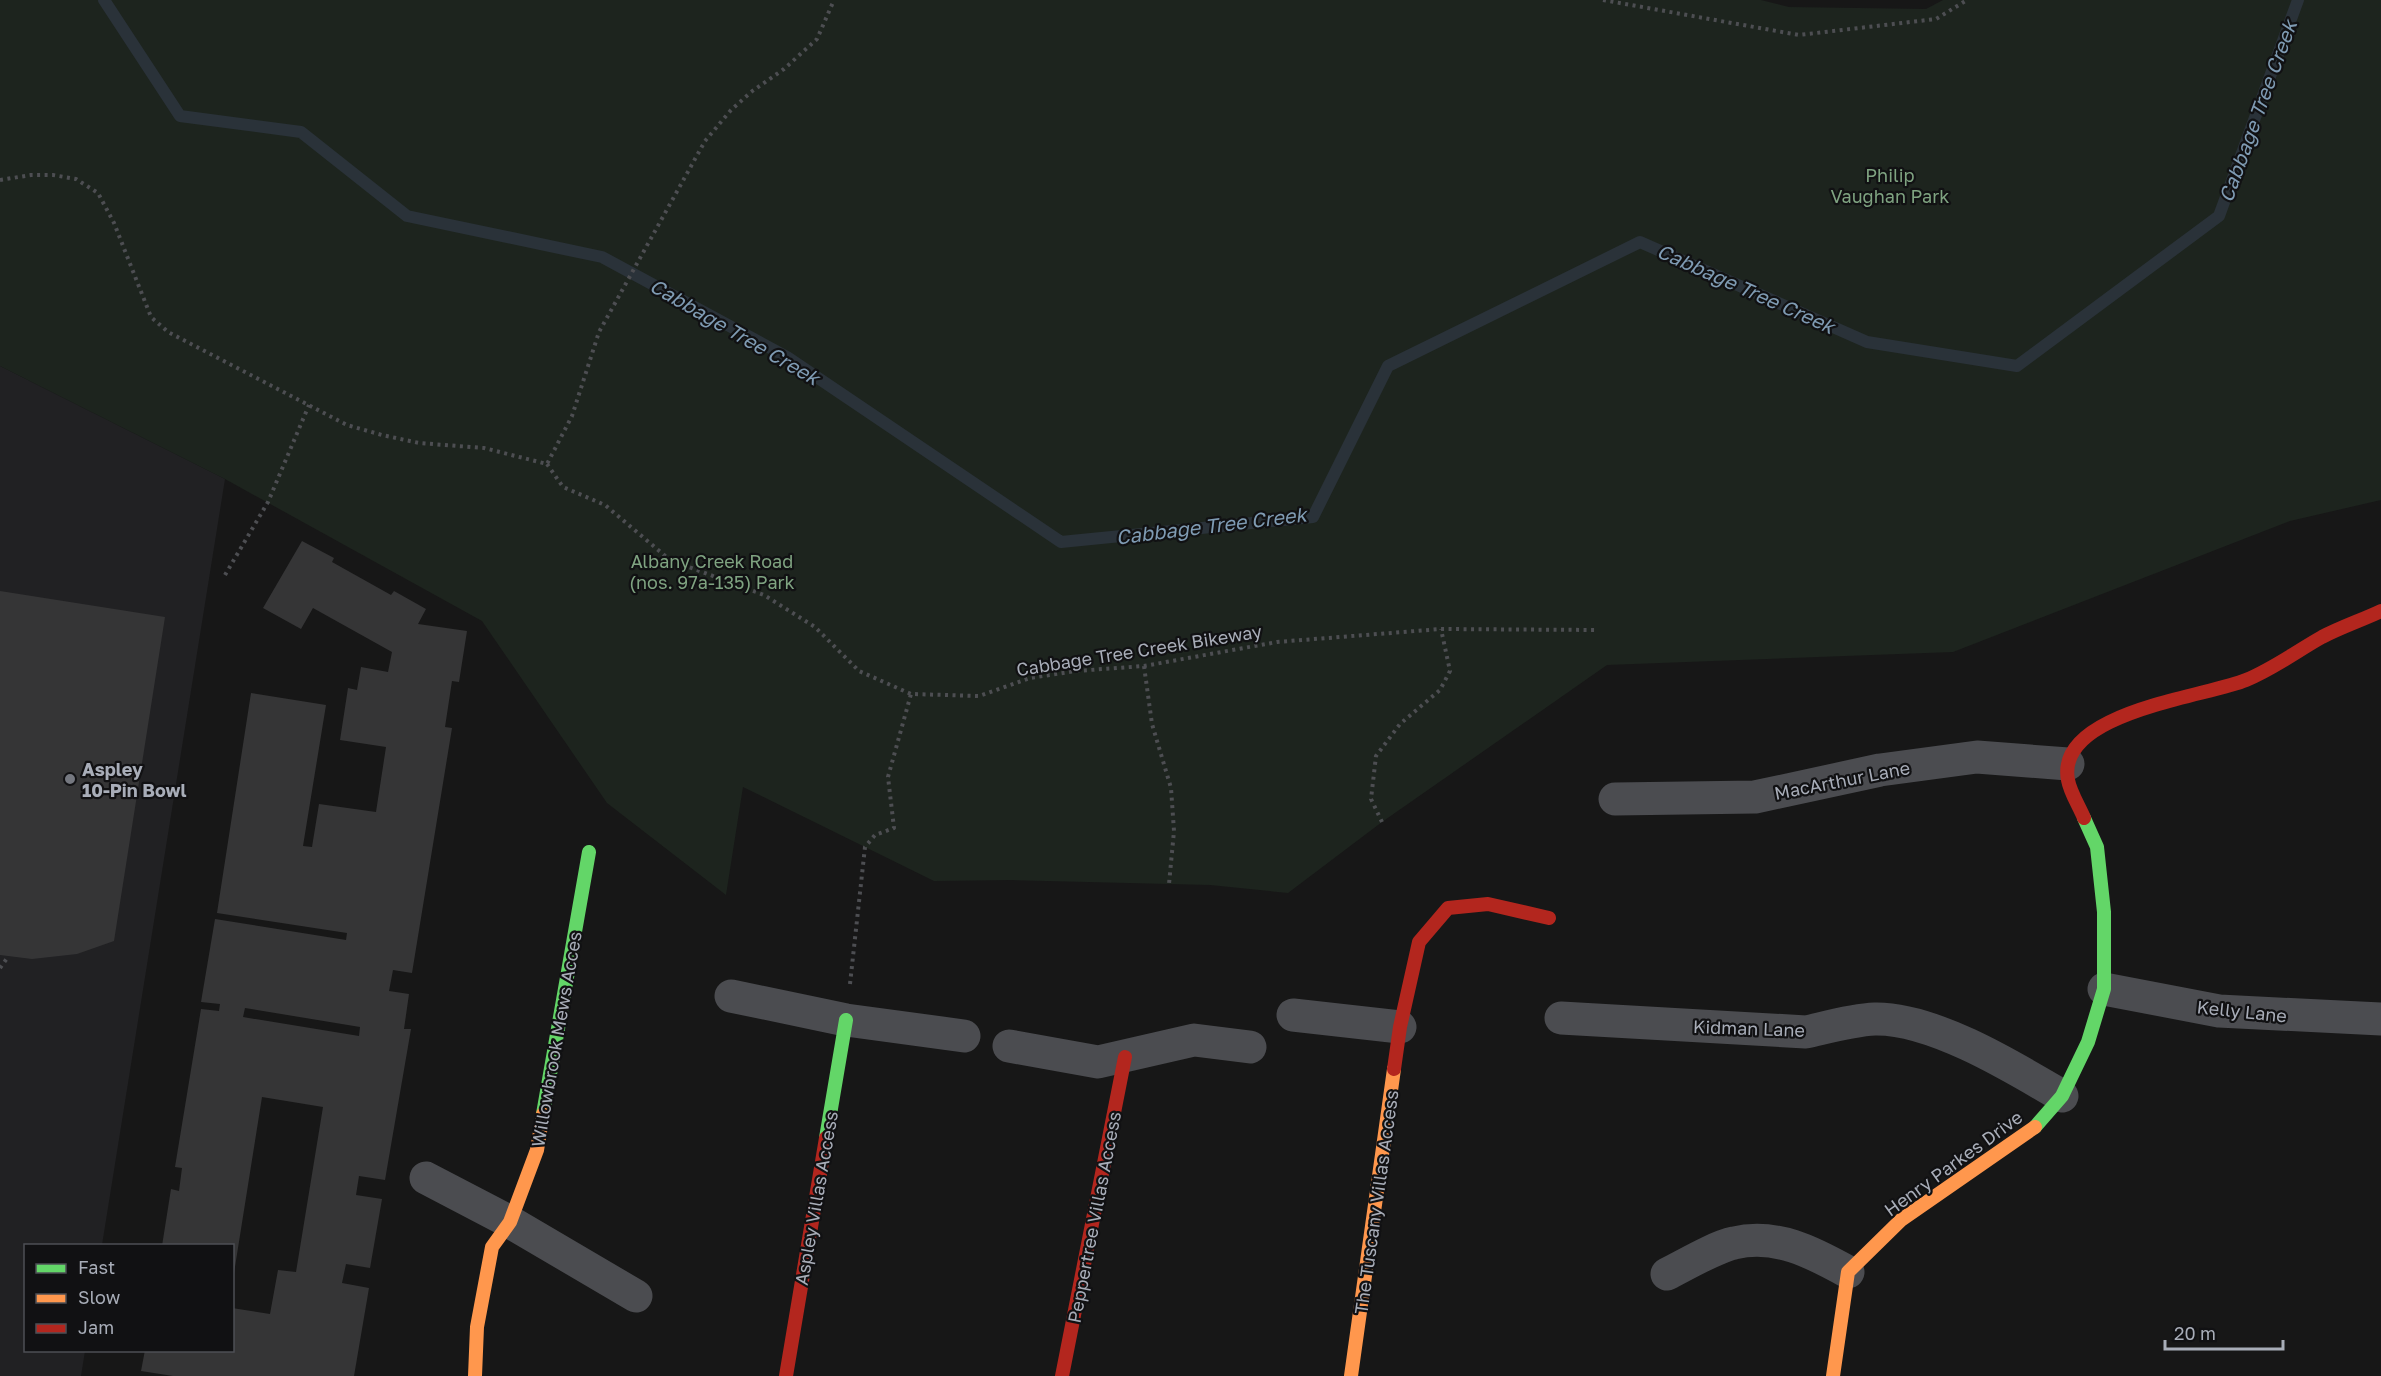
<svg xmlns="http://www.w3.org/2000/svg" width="2381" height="1376" viewBox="0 0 2381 1376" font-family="'Golos Text',sans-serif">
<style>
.built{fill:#212123}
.green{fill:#1d241e}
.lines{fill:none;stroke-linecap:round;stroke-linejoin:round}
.stream{stroke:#2a3239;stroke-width:12}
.building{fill:#353536;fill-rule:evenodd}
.path{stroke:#4d4e52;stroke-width:4;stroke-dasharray:3 4.5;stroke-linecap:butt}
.street{stroke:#4b4c50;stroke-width:33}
.fast{stroke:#63d668;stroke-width:14}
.slow{stroke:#ff974d;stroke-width:14}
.jam{stroke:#b3261e;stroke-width:14}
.poi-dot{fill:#757880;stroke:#111113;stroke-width:2}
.labels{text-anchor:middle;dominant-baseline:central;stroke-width:4.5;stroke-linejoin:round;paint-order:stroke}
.park-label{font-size:18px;fill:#7fa381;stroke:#111113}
.street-label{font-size:18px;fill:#a8adb8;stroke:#111113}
.poi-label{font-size:18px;font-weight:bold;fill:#a8adb8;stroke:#111113;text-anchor:start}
.water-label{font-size:20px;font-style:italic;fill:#7f9bb3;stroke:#111113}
</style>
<rect width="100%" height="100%" fill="#171717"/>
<path class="built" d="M0,366L225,479L102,1245L26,1246V1350L85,1351L81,1376H0Z"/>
<path class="green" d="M0,0H1761L1789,7L1926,9L1943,0H2381V500L2290,521L1953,652L1607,665L1382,822L1288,893L1210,885L1011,880L934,881L743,787L726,895L607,803L482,621L225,479L0,366Z"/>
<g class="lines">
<path class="stream" d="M104,0L180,116L301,132L407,216L602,257L787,357L1061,542L1313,517L1388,366L1640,242L1867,342L2017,366L2219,216L2298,0"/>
</g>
<path class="building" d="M302,541L334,558L332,562L391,595L394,591L426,609L418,624L467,631L459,682L452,681L445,727L452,728L412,973L393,970L389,991L409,994L404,1029H411L385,1180L359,1176L356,1195L382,1199L370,1268L346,1264L342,1283L369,1288L354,1376H173L141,1371L145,1350H232V1308L270,1314L278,1270L296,1272L323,1107L262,1097L234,1273L232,1246H162L171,1189L179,1191L182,1168L175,1167L201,1009L219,1011L220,1004L201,1002L215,919L346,940L347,933L217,913L251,693L326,705L303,846L312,847L319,804L376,812L386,747L340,740L348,688L357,690L361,667L388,672L392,652L313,608L301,629L263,608ZM245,1008L360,1027L359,1036L243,1017Z
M0,591L165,617L114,941L77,954L32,959L0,955Z"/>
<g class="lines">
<path class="path" d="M1603,0L1799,35L1936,19L1967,0
M0,180L31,175H53L76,179L98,193L114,223L151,317L168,332L347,425L382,435L419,443L484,448L547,464L572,416L599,332L705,141L731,110L751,92L784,69L817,39L834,0
M547,464L563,487L605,505L670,560L764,595L815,627L859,671L911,694L979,696L1030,678L1076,671L1144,666L1277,642L1441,629L1596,630
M225,575L268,502L309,405
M1144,666L1152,724L1171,788L1174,831L1169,884
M1382,822L1371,799L1376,756L1400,724L1440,690L1450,671L1441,629
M0,968L8,957
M850,984L865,847L875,835L894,828L888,777L911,694"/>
<path class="street" d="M1615,799L1755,797L1880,770L1977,757L2068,764
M2104,989L2219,1011L2381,1019
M731,996L846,1020L964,1036
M1293,1015L1400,1027
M1561,1018L1806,1032C1828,1027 1852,1020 1875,1019C1933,1018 2013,1067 2062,1096
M1009,1046L1098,1062L1194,1040L1250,1047
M426,1178L510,1222L636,1296
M1667,1274C1685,1265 1715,1247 1734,1243C1776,1233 1812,1252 1848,1272"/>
<path class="fast" d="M543,1114L589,852
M2035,1127L2062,1096L2088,1042L2104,989V912L2097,847L2084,818
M826,1138L846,1020"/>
<path class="slow" d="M475,1376L477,1327L492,1247L510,1222L537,1150L543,1114
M1351,1376L1394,1069
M1833,1376L1848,1272L1901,1220L2035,1127"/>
<path class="jam" d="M2084,818C2079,806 2070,792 2068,780C2055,712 2205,697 2246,680C2273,669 2297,651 2322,637C2341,627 2362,620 2381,611
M1394,1069L1400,1027L1419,942L1448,908L1488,904L1549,918
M786,1376L826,1138
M1062,1376L1125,1057"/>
</g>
<circle class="poi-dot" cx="70" cy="779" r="6"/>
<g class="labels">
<g class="park-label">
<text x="1890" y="175">Philip<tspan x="1890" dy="21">Vaughan Park</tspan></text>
<text x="712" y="561">Albany Creek Road<tspan x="712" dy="21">(nos. 97a-135) Park</tspan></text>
</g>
<g class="street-label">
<text transform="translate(1139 650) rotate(-9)">Cabbage Tree Creek Bikeway</text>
<text transform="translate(1842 780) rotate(-11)">MacArthur Lane</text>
<text transform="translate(2242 1011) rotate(6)">Kelly Lane</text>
<text transform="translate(1749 1028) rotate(2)">Kidman Lane</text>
<text transform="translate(556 1039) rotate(-80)">Willowbrook Mews Acces</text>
<text transform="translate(1953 1163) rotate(-36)">Henry Parkes Drive</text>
<text transform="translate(816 1198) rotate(-80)">Aspley Villas Access</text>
<text transform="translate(1376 1202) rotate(-82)">The Tuscany Villas Access</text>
<text transform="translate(1094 1217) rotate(-79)">Peppertree Villas Access</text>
</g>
<g class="poi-label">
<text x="82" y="769">Aspley<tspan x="82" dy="21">10-Pin Bowl</tspan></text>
</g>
<g class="water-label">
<text transform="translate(2257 111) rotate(-70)">Cabbage Tree Creek</text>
<text transform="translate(1746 288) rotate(24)">Cabbage Tree Creek</text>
<text transform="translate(735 331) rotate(30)">Cabbage Tree Creek</text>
<text transform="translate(1211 525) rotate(-7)">Cabbage Tree Creek</text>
</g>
</g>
<rect x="24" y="1244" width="210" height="108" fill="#111113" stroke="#4d4f55" stroke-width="1.5"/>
<rect x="36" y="1264" width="30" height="9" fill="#63d668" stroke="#4d4f55" stroke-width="1.5"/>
<text x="78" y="1274" font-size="18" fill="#a8adb8">Fast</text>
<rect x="36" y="1294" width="30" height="9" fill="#ff974d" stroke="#4d4f55" stroke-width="1.5"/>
<text x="78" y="1304" font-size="18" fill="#a8adb8">Slow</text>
<rect x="36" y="1324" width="30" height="9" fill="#b3261e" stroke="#4d4f55" stroke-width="1.5"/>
<text x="78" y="1334" font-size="18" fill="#a8adb8">Jam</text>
<path d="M2165 1340v9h118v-9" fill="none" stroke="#a8adb8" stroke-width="3"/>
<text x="2174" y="1340" font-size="18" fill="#a8adb8" stroke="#111113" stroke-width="4.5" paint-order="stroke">20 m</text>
</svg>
